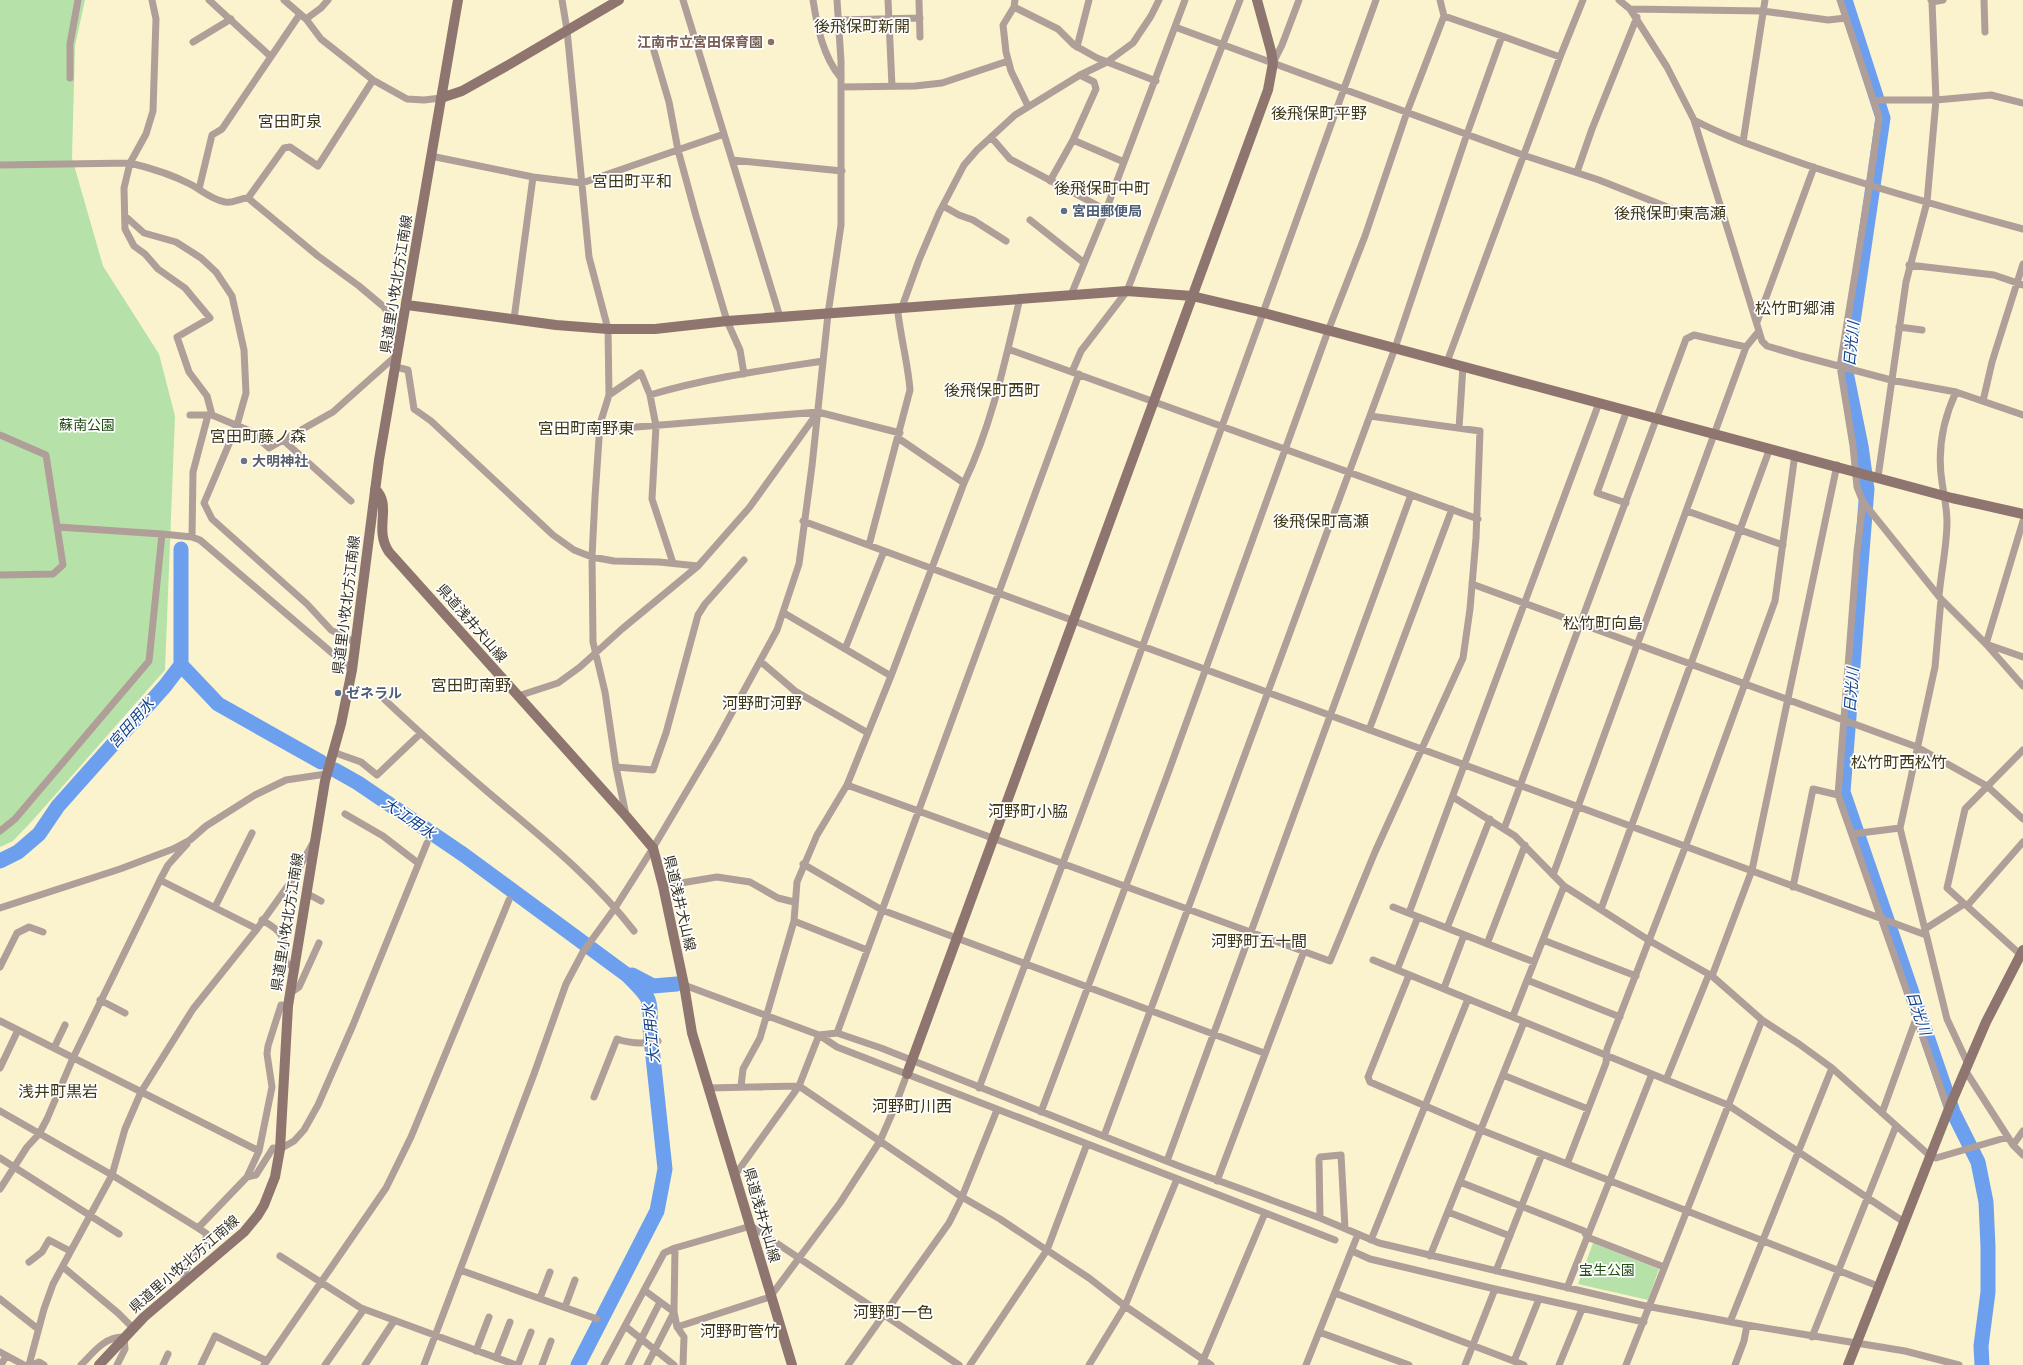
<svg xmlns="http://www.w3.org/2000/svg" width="2023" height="1365" viewBox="0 0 2023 1365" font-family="Helvetica,'Noto Sans JP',sans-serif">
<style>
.green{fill:#b6e2a9}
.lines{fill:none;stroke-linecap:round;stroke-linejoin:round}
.river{stroke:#6ca0ef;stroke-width:15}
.street{stroke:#b09e99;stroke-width:7}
.secondary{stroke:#8f756f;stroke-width:10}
.education-dot{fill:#8d6e63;stroke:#fff;stroke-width:1.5}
.service-dot{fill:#5c6f8a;stroke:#fff;stroke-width:1.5}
.worship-dot{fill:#6b7280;stroke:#fff;stroke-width:1.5}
.labels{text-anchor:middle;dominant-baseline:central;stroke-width:3.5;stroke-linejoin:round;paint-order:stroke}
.education-label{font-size:14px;font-weight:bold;fill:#785e54;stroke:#fff;text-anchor:end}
.service-label{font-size:14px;font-weight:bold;fill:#4e5e75;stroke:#fff;text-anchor:start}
.street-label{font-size:14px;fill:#343123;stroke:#fff}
.park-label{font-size:14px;fill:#224b13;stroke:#fff}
.worship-label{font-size:14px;font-weight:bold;fill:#5b616d;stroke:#fff;text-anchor:start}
.water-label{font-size:15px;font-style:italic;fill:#124288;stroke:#fff}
.quarter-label{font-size:16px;fill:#3f3817;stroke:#fff}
</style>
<rect width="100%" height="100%" fill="#fbf3cd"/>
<path class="green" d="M0,0H85L75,46L72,158L103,266L159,354L175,416L165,670L33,820L13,841L0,847Z
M1593,1243L1659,1269L1648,1300L1578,1284Z"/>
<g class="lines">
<path class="river" d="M1845,0L1883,118L1847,363L1846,372L1861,446L1867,489L1843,792L1953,1112L1978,1162L1986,1202L1988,1247V1292L1981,1346L1982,1365
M181,665L218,704L321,762
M335,770L358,783L464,855L627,975C650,998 651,996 650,1029L665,1169L657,1211L578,1365
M0,861L18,852L39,834L58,806L165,686L181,665V549
M632,975L653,986L677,984"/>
<path class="street" d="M152,0L156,19L153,111L146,134L130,163L124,188L125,229L134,246L145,254L158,269L185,288L210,318L177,337L189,372L207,396L212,415
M209,0L270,56
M284,0L306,19L321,39L373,80L407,99L424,100L441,98
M562,0L567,30L589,257L608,329L609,395L600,424L595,497L592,557L593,642L605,692L616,767L626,815
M683,0L780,317
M813,0C817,26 823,57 841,78
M888,0L892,86
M919,0L920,37
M1015,0L1014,7L1003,25L1006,52L1011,71L1028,106
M1619,0L1630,9L1763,11L1828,20L1846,18
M1840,0L1879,117L1869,189L1840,366L1853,446L1857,487L1863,502L1941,599L1986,644L2023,686
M1931,0L1932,2L1943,0
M1984,0L1985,32
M1014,7L1058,29L1074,45L1097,58L1156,81
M1630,9L1667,67L1694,120L1762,341L1767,346L1801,356L1891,380L1956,392L2023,415
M1444,16L1502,36
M306,19L321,8L328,0
M839,20L920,18
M1175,27L1523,155L1599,180L1690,216L1722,208
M193,42L231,19
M1077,47L1089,0
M654,51L669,102L678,150L696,216L727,321L740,350L744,374
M1273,63L1282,45L1299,0
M70,78V44L78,0
M841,87L915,86L942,83L1008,61
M1875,101L1881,100H1936L1991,95L2023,103
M1694,120C1728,138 1765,150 1801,163C1874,188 1949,209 2023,229
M991,137L1010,159L1106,210
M1073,140L1124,162
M1743,142L1765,0
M431,156L533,177L582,183L724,134
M732,160L842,171
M0,165L130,163C151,168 173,175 192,185C202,191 213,200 225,202C232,204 240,198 248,198L318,256L359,286L384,307L401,336
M1577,172L1592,129L1637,17
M1050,181L1073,140L1096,89L1094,82L1080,75
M199,189L212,135L222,129L300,14
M248,198L284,148L290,147L318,166L373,80
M943,206L959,215L973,220L1006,241
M125,216L144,233L176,242L201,258L216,272L232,296L244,350L246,393L237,425L204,503L212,519L307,604L331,630L356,643
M1030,220L1083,262
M1909,265L1994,275L2023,285
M1071,295L1106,210L1185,0
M902,307L919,260L939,213L964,165L977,150L1015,115L1080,75L1107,62L1133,43L1151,16L1159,0
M514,319L533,177
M1757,322L1814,167
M1899,327L1922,330
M1008,349L1478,519
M1447,362L1560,57L1583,0
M396,367L408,370L414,409L431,421L553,535L574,550L592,557L614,561L659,562L698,566
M1072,372L1081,351L1127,291L1240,0
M609,395L641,373L650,395L656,426L652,499L673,563
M650,395C706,378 765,370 823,361
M1983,401L1992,362L2023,264
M190,415H212L250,431L269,448L333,412L398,354
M1459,428L1463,366
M600,430L818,412L900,433
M0,435L46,455L63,565L53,574L0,575
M898,438L964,483
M283,440L351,501
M1878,477L1906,282L1927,202L1936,100L1932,2
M1863,502L1857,551L1838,795L1948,1109
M1626,503L1597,493L1627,410
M1687,511L1783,545
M803,521L1926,935
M2023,521L1986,644L2023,657
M58,527L162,534L192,537L200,540L352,670
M192,537L193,472L208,415
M869,545L910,390C908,364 901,339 898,313L899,308
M1472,584L1917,747L1987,786L2023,819
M1939,596C1941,572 1947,546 1947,522C1947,508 1944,496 1942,482C1937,450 1942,422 1956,392
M1941,599L1935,667L1900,828L1947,1019L1968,1064
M784,613L891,676
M845,649L884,551
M760,661L795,691L868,733
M518,696L558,683L580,667L622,629L698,566L749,508L818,412
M385,700C419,732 454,763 489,793C541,837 592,877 634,931
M1369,730L1452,509
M333,752L361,762L377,775L420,734
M616,767L653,770L666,733L698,615L705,604L744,560
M847,785L1330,961L1375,852L1463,658L1470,609L1476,538L1480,431L1370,416
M1453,797L1515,836L1564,886L1650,941L1712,976L1762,1020L1799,1044L1832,1068L1929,1155L1936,1158L2008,1137
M345,814L383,836L418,863
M1504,829L1686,339L1694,335L1746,347
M0,831L15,819L149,661L162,534
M1852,834L1900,828
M803,864L882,910L1264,1053
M1553,875L1746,347L1759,331
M160,880L168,865L187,844
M663,886L717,877L750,882L778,898L794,902
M1793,887L1813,789L1838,795
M306,893L321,901
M1967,906L2023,842
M215,907L252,833
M1393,907L1534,962
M0,908L120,869L173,849L190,840L206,826L255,795L286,780L326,774
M1601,909L1770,448
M1409,913L1599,403
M262,920C285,933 284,937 286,962L294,968
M794,921L867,950
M1447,928L1490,819
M1925,929L1964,904
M1543,940L1636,976
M1487,944L1525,845
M2023,957L1947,888L1965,809L2023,750
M1373,960L1728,1105L1904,1222
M0,967L17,933L29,927L43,932
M1397,970L1418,917
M1409,975L1368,1077L1370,1082L1481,1130L1878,1286
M1712,976L1752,870L1837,465
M1527,980L1620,1017
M684,985L819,1035L837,1047L1335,1240
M1444,988L1464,935
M290,993L299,987L319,943
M100,1000L125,1013
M1513,1016L1564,886
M0,1021L259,1151L247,1177
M837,1033L1079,374
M819,1035L837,1033L881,1048L1184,1168L1320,1218L1379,1243L1641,1305L1747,1325L1905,1351L1959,1365
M54,1048L65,1025
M0,1068L18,1030
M1965,1070L2013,1145L2023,1155
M1503,1075L1588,1109
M1666,1080L1709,974
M741,1086L743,1069L760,1038L794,921L797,882L817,835L847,785L891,676L964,483C992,425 1005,361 1020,298
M708,1088L799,1086L962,1197L1000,1219L1089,1278L1125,1306L1211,1365
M979,1088L1104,753L1376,0
M594,1097L617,1039C631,1044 644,1044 658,1041
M0,1111L112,1175L198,1228L247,1177L256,1175L273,1148L280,1149L294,1141L304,1130L318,1105L353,1025L427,843
M1041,1112L1167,776L1328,331L1365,236L1407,112L1444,16L1440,0
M1882,1113L1917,1016
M1104,1136L1395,348L1467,134L1502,36L1560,57
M2013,1145L2023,1131
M259,1151L272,1087L267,1054L268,1046L281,1005L288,1006
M0,1158L119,1234
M1167,1161L1411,495
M1567,1164L1606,1063L1607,1049L1686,845L1775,601L1795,454
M735,1175L799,1086L819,1035
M1217,1181L1304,951
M1460,1182L1584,1231L1587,1237L1664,1267
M0,1189L27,1147L39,1134L47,1119L73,1058L160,880L257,929
M1448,1212L1510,1236
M1320,1218L1319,1159L1320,1157L1341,1155L1345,1228
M1371,1240L1468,999
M675,1248L674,1312L677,1327L684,1337L683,1365
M1352,1251L1370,1259L1495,1289L1644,1322
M280,1256L361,1308L516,1365
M1430,1256L1524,1022
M29,1262L42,1252L49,1240L70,1251
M63,1267L118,1313L133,1328
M460,1270L597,1319
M1496,1271L1542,1154
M184,1284C181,1264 203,1252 207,1234L198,1228
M1567,1288L1652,1074
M644,1290L674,1312L647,1365
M1335,1293L1524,1365
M540,1298L550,1272
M0,1299L38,1329
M565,1307L575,1280
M1730,1322L1832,1068
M625,1326L674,1365
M677,1327L770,1297L840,1203L880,1141L894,1109L907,1074
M1319,1332L1409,1365
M1812,1337L1896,1126
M476,1351L489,1317
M0,1352L24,1365
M496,1358L510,1322
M1514,1361L1539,1299
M1,1365L6,1356
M29,1365L44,1309L53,1284L112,1175L125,1129L141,1092L193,1009L257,929L292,880L313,843
M33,1365L39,1362L44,1365
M81,1365C93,1353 105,1336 124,1337L125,1349L117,1365
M163,1365L168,1354
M201,1365L215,1336L267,1361
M264,1365L386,1188L411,1137L509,900
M325,1365L364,1309
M365,1365L394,1321
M424,1365L534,1074L566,984L583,952L615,908L653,848L717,740L777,630L799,564L812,466L828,314L841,225V61L837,0
M518,1365L531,1332
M542,1365L551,1341
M604,1365L664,1253L675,1248L751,1226L959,1365
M628,1365L660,1302
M848,1365L949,1223L962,1197L997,1110
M970,1365L1047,1250L1087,1144
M1089,1365L1125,1306L1177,1179
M1201,1365L1265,1213
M1306,1365L1358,1234
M1465,1365L1495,1289
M1559,1365L1582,1309
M1626,1365L1762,1020
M1735,1365L1744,1341L1747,1325"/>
<path class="secondary" d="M441,98L462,91L510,64L619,0
M407,305L556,325L608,329H655L727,321L1127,291L1192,296L1264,313L1952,498L2023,514
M375,489C393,506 373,528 389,552L626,816L653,848L663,886L684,985L692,1033L792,1365
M907,1074L1268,90L1273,63L1271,51L1257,0
M99,1365L144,1317L244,1232L258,1215L264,1205L275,1177L280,1149L288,1006L325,781L341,724L352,670L379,460L458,0
M1848,1365L1950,1106L1986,1022L2023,950"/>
</g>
<circle class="education-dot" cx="771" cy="42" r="4"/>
<g class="service-dot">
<circle cx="1064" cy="211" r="4"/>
<circle cx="338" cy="693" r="4"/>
</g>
<circle class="worship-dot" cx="244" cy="461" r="4"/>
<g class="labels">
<g class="education-label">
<text x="763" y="42">江南市立宮田保育園</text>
</g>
<g class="service-label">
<text x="1072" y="211">宮田郵便局</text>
<text x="346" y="693">ゼネラル</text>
</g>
<g class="street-label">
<text transform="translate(396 284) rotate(-81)">県道里小牧北方江南線</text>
<text transform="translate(346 605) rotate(-83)">県道里小牧北方江南線</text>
<text transform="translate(472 623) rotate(49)">県道浅井犬山線</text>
<text transform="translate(680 903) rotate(77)">県道浅井犬山線</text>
<text transform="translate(287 922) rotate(-81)">県道里小牧北方江南線</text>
<text transform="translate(762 1215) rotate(74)">県道浅井犬山線</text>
<text transform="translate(184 1264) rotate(-41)">県道里小牧北方江南線</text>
</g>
<g class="park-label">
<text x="87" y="425">蘇南公園</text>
<text x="1607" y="1270">宝生公園</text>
</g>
<g class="worship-label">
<text x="252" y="461">大明神社</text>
</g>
<g class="water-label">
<text transform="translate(1851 344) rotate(-85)">日光川</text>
<text transform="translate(1851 690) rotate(-86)">日光川</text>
<text transform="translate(131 723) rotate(-49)">宮田用水</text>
<text transform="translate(409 818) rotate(34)">大江用水</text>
<text transform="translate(1919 1013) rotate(71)">日光川</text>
<text transform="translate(651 1034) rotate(-96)">大江用水</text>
</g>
<g class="quarter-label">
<text x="862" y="26">後飛保町新開</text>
<text x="1319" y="113">後飛保町平野</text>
<text x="290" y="121">宮田町泉</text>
<text x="632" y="181">宮田町平和</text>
<text x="1102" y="188">後飛保町中町</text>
<text x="1670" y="213">後飛保町東高瀬</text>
<text x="1795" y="308">松竹町郷浦</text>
<text x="992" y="390">後飛保町西町</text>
<text x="586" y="428">宮田町南野東</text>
<text x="258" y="436">宮田町藤ノ森</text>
<text x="1321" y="521">後飛保町高瀬</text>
<text x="1603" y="623">松竹町向島</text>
<text x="471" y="685">宮田町南野</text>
<text x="762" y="703">河野町河野</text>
<text x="1899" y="762">松竹町西松竹</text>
<text x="1028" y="811">河野町小脇</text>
<text x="1259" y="941">河野町五十間</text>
<text x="58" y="1091">浅井町黒岩</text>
<text x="912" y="1106">河野町川西</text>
<text x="893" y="1312">河野町一色</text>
<text x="740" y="1331">河野町管竹</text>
</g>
</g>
</svg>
